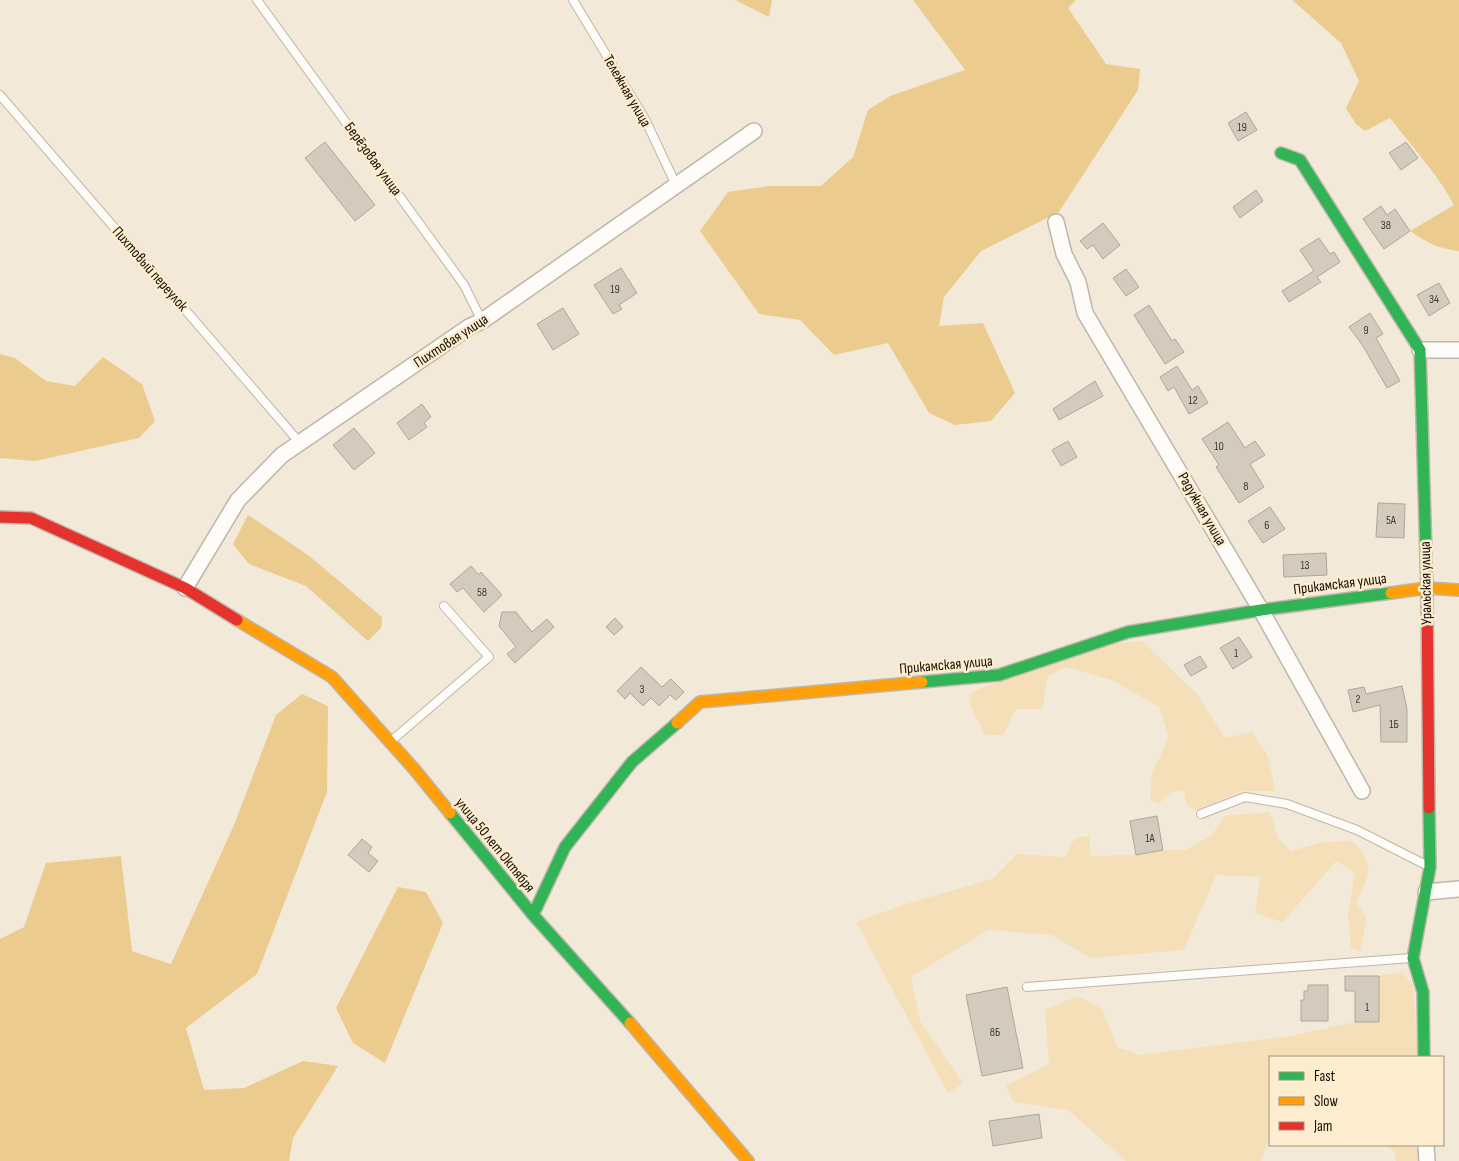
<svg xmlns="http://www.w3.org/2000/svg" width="1459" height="1161" viewBox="0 0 1459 1161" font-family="'Sofia Sans Condensed',sans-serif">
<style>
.green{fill:#f4dfb8}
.forest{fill:#eccc8e}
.building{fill:#d2cbbe;stroke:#aea79a}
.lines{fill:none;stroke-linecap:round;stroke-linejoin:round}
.lane-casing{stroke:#beb6a9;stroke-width:10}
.street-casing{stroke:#beb6a9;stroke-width:18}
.fast-casing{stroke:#beb6a9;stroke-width:14}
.slow-casing{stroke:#beb6a9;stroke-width:14}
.jam-casing{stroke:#beb6a9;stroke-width:14}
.lane{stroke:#fdfcf9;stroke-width:8}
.street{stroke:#fdfcf9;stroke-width:15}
.fast{stroke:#30b455;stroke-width:11}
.slow{stroke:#ff9f0a;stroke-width:11}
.jam{stroke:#e5322d;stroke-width:11}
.labels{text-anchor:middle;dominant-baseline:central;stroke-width:5;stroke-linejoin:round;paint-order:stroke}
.number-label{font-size:12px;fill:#423c32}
.street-label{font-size:15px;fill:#120d04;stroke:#fdecce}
</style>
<rect width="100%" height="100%" fill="#f2e9d8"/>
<path class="green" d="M1142,641L1197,694L1225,738L1252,732L1267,754L1276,791H1242L1197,810L1187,806L1184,791L1172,792L1158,804L1150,800L1152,774L1169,737L1159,707L1112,680L1065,667L1048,676L1042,709H1016L1003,735H985L972,709L969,694L984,687L1111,644Z
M1270,812L1278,839L1291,851L1324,842L1352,841C1376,864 1370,875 1356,902L1367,919L1360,952L1351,947L1348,914L1355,873L1336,861L1283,922L1255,913L1260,877L1216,875L1184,950L1091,958L1052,935L988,930L911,977L920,1021L963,1083L948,1093L856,922L900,906L992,879L1017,854L1065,857L1075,838L1089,836L1091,856L1136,855L1163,850H1185L1211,836L1225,816Z
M1402,972L1413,985L1418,1057H1270V1136L1261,1161H1126L1068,1110L1013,1102L1006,1086L1049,1064L1045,1010L1077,996L1102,1009L1117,1047L1140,1055L1290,1036L1355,1022H1379V976Z
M1387,1145H1420L1421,1161H1396L1395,1152Z"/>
<path class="forest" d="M735,0H772L769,17Z
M913,0H1076L1068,8L1106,64L1140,69L1138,90L1059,212L981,251L944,297L939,326L983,323L1015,393L991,421L955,425L929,413L888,343L834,355L800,320L759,314L700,231L728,192L769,186H821L853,157L868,110L890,96L965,70Z
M1292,0H1459V251C1439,249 1426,242 1410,231L1454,205C1437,173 1412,147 1390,118L1365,131L1356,124L1346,108L1359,81L1341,43Z
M0,354L15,358L46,381L75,386L103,357L142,384L155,421L139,438L35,461L0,458Z
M248,515L308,555L382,617L381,628L368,641L306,586L249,564L233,544Z
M302,694L328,706L327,792L257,974L186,1028L204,1090L244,1088L303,1061L338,1066L293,1138L289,1161H0V939L24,927L46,863L121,856L132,951L171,964L234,825L276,715Z
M398,887L426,892L443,923L385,1063L353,1043L336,1008Z"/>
<path class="building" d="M1246,112L1257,130L1238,141L1228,123Z
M325,142L375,205L355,221L305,158Z
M1406,142L1418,158L1401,170L1389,153Z
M1256,190L1263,201L1240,218L1233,207Z
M1381,206L1387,215L1395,209L1410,231L1384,249L1363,219Z
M1103,223L1120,245L1103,259L1093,245L1087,249L1080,241Z
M1319,238L1330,254L1334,252L1340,262L1317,277L1321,282L1289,302L1282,291L1314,271L1300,250Z
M621,268L637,293L619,305L622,309L613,314L594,285Z
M1126,269L1139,287L1126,296L1113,278Z
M1439,283L1450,303L1429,316L1417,295Z
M1149,305L1172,341L1175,339L1184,352L1165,364L1134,315Z
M563,308L579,334L553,350L537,324Z
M1370,313L1383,334L1376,338L1400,381L1387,388L1363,346L1349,327Z
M1177,366L1192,390L1198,386L1208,403L1189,414L1174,387L1168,391L1160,377Z
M1095,381L1103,396L1059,420L1053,409Z
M422,404L431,417L424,423L427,427L409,440L397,423Z
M1228,422L1245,448L1255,441L1265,455L1250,464L1264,487L1239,503L1216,467L1219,465L1202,439Z
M354,428L375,453L354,470L333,445Z
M1068,441L1077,457L1061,466L1052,450Z
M1378,503L1405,504L1404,538L1376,537Z
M1270,507L1285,529L1263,543L1248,521Z
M1326,553L1327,575L1284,577L1283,555Z
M471,566L479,575L481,572L502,595L484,612L463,588L457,592L450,584Z
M502,612H516L532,632L547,619L554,627L515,663L507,654L516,647L499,626Z
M615,618L623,627L614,635L606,627Z
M1239,637L1252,657L1233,669L1220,648Z
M1200,656L1207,667L1191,676L1184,665Z
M641,667L662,687L671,679L684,692L676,700L670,695L659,706L651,698L643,706L630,693L625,699L617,691Z
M1402,686L1407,709V742H1381L1380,705L1353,712L1348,690L1364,687L1366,694Z
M1157,816L1163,850L1136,855L1130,821Z
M362,839L372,847L368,853L378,861L369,872L348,855Z
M1345,976H1379V1022H1355V991H1345Z
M1308,985H1328V1021H1301V1000H1304V991H1308Z
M1007,987L1023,1068L982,1076L966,995Z
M1039,1114L1042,1138L993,1146L989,1121Z"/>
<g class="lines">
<g class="lane-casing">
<path id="lane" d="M257,0L464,285L482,321
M573,0L645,119L676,185
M0,95L300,443
M390,742L489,657L444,606
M1201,814L1245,797L1287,804L1357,830L1428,866
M1027,987L1411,958"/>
</g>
<g class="street-casing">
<path id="street" d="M1056,222L1064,254L1078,282L1085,313L1261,610L1362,791
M1420,350H1459
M185,588L238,500L282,455L469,327L482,321L754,131
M1426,892L1459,889
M1426,1145L1427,1161"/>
</g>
<g class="fast-casing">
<path id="fast" d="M1281,153L1300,160L1420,350L1427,591
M922,682L999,675L1128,632L1261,610L1391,593
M450,813L533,915L630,1023
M533,915L565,847L632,762L677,723
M1424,1057L1423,992L1413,958L1430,867L1429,808"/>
</g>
<g class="slow-casing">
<path id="slow" d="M1391,593L1427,588L1459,590
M237,620L332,677L415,770L450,813
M677,723L700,702L922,682
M630,1023L748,1161"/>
</g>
<g class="jam-casing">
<path id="jam" d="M0,517L31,518L185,588L237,620
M1427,591L1429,808"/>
</g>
<use href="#lane" class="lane"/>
<use href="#street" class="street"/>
<use href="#fast" class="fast"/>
<use href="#slow" class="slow"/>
<use href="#jam" class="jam"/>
</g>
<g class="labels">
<g class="number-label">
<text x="1242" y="127">19</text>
<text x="1386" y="225">38</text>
<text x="615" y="289">19</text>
<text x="1434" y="299">34</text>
<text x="1366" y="330">9</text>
<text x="1193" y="400">12</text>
<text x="1219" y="446">10</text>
<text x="1246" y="486">8</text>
<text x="1391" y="520">5А</text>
<text x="1267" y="525">6</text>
<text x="1305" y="565">13</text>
<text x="482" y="592">58</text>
<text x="1236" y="653">1</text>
<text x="642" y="689">3</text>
<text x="1358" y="699">2</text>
<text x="1394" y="724">1Б</text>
<text x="1150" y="838">1А</text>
<text x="1367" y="1007">1</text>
<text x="995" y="1032">8Б</text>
</g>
<g class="street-label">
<text transform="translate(627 91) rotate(60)">Тележная улица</text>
<text transform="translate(373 159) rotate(54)">Берёзовая улица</text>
<text transform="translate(150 269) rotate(49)">Пихтовый переулок</text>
<text transform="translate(451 341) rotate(-33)">Пихтовая улица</text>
<text transform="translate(1202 509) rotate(60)">Радужная улица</text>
<text transform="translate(1426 583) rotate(-91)">Уральская улица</text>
<text transform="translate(1340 584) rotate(-7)">Прикамская улица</text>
<text transform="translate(946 665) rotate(-5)">Прикамская улица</text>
<text transform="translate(495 845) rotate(51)">улица 50 лет Октября</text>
</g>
</g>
<rect x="1269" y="1056" width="175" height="90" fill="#fdecce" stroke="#9f937d"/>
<rect x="1279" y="1072" width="25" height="8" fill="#30b455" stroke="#9f937d"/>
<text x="1314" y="1081" font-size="15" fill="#120d04">Fast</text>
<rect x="1279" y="1097" width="25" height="8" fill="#ff9f0a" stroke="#9f937d"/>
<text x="1314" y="1106" font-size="15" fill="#120d04">Slow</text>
<rect x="1279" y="1122" width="25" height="8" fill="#e5322d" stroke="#9f937d"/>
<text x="1314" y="1131" font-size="15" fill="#120d04">Jam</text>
</svg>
